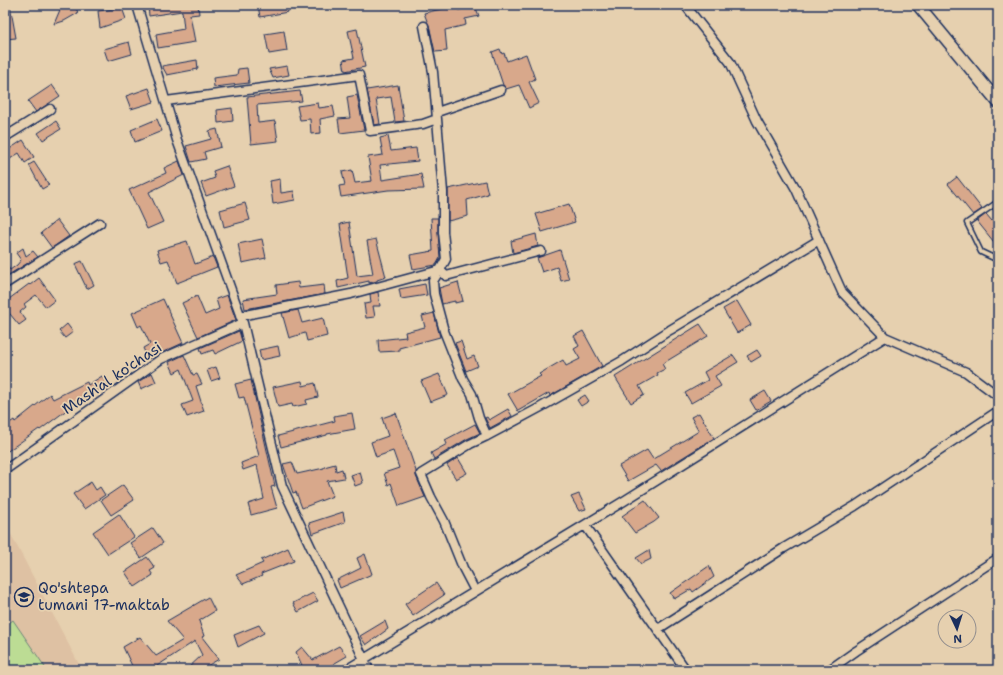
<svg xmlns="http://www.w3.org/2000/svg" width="1003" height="675" viewBox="0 0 1003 675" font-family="'Shantell Sans',sans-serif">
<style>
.built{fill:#dec1a3}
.green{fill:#bcdc94;stroke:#6c8679}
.building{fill:#d8a88b;stroke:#1b2f5e}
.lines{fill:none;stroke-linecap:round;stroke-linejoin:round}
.service-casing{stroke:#1b2f5e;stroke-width:7}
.minor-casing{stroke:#1b2f5e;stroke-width:11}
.secondary-casing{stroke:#1b2f5e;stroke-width:14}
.service{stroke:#e6d0af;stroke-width:4}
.minor{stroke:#e6d0af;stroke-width:8}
.secondary{stroke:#e6d0af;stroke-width:11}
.labels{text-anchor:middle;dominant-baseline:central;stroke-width:3.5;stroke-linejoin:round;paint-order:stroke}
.street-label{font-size:15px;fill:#1b2f5e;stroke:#e6d0af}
.poi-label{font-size:15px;fill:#1b2f5e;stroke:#e6d0af;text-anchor:start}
</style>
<rect width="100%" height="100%" fill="#e6d0af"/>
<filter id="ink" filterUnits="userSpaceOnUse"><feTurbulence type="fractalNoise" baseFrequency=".025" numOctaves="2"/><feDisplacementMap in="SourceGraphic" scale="8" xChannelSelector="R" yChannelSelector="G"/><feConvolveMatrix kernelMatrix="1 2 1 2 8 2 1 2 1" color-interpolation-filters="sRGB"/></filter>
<g filter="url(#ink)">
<path class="built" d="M5,523L82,670H5Z"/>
<path class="green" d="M13,620L45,667L40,670H12L5,659V626Z"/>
<path class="building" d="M5,5H10L16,38L5,39Z
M62,5H75L78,13L64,21L54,24Z
M148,5H198L199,14L190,15L195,42L158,48L156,34L184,29L182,11L149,16Z
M258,5H287L288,12L260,17Z
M450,7L451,9L457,8L458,10L476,8L479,16L465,19L466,25L445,30L447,51L435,52L429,25L427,21L424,13Z
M122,8L126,19L100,28L98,11Z
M357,29L365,67L345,71L343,60L354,58L348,31Z
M284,31L287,51L269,54L265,34Z
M129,42L132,54L108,61L104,49Z
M500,49L502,54L504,53L507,61L526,54L535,79L529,82L539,103L529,108L519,85L506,89L503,85L492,52Z
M197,60L198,69L167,75L162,66Z
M287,66L289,75L273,78L269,69Z
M247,68L249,83L214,87L213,78L237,75L238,69Z
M52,85L60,96L36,112L28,101Z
M398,85L404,121L395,122L391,97L376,99L380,124L374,125L367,90Z
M149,88L154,102L131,109L126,96Z
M300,91L302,101L257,105L258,123L275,121L278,141L251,144L247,97Z
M357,95L364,130L340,133L338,119L350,118L347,97Z
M318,103L319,108L333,106L335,116L320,119L321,133L311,134L310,119L300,120L297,106Z
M232,108L233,121L218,123L217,110Z
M157,119L162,131L135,142L131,130Z
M56,121L61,129L43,140L38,133Z
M217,129L221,147L204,152L206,159L191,162L186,146L211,139L209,131Z
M388,136L391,151L416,148L418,161L380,165L382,180L421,174L424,189L388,190L341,197L339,186L345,185L342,172L352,170L355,183L372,181L368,157L383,155L380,138Z
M23,140L34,157L25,163L19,153L10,159L5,152Z
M179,161L184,175L149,192L163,222L147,229L129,190L166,173L164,168Z
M34,162L49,185L42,189L29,165Z
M227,166L234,186L206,196L201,183L215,178L213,171Z
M957,177L982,209L973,215L948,184Z
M280,179L281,193L294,191L295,200L273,204L270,181Z
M485,181L488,194L467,200L468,216L448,221V189Z
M245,203L250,220L224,227L220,210Z
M569,204L575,222L542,232L536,214Z
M986,214L998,228V247L977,221Z
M431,218H438V233L440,258L436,265L413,269L410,255L433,251Z
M57,220L69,236L52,248L41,233Z
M349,222L357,276L373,274L367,241L376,239L386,277L377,280V281L369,283V281L338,288L337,281L348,278L340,224Z
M536,234L538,246L513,253L511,241Z
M262,239L266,258L242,263L238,244Z
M187,241L195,264L213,257L217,267L177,283L168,260L161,262L157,250Z
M23,248L26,256L33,251L38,257L5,277V263L10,270L17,265L21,260L16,253Z
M560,250L569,279L561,281L557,267L542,272L537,258Z
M82,261L94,285L87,289L75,264Z
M39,278L55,300L46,307L36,295L24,304L26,307L20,312L26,320L19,325L5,308V302L29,284L30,285Z
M298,282L299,288L324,285L325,294L245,309L243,299L277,294L276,285Z
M458,282L463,301L455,303V301L442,304L439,288Z
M425,284L427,295L401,299L399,289Z
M378,292L380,306H373L375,317L366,318L364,304L371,303L370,294Z
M227,295L236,320L198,337L182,303L197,296L205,315L219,309L216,299Z
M163,299L183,343L148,359L143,348L150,344L141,325L138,327L132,313Z
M737,301L751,325L737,333L723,309Z
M298,310L302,323L323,318L327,336L307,341L305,333L289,338L282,313Z
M434,313L440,337L399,348V351L379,352L378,340L406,337L405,332L425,327L422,316Z
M67,324L73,332L65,338L59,331Z
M700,324L708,336L662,364L665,369L657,373L658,375L639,386L644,395L631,403L615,377Z
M239,331L242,341L215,354L213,350L202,354L200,348Z
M583,331L602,366L550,396L549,393L518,411L508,394L541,376L539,374L563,360L566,366L580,359L574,349L579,346L574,336Z
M461,341L467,359L474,356L478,366L466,371L455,343Z
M278,346L280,356L261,360L259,350Z
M757,350L761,356L751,362L747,356Z
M184,355L193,375L197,374L202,384L196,386L204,411L187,417L182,405L193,401L181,369L174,373L169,362Z
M733,355L738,362L715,376L721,386L691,403L685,393L708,380L704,372Z
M216,367L220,378L211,381L207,370Z
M152,373L156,382L141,389L138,382Z
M439,374L448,395L430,402L421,381Z
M102,376L108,384L72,406L40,430L39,429L5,453V426L14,420L15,422L50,394L53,399L87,382L88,385Z
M251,380L275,486L271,487L277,508L251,515L248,504L264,499L257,465L243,470L241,463L259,456L244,397L239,398L235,384Z
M302,381L303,386L315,383L318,397L306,400L307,404L293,407L292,404L278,407L273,387Z
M765,391L771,401L756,410L750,400Z
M585,395L589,401L581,406L577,400Z
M508,409L512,416L490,428L485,418L487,417L489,420Z
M352,413L355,429L327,434V435L281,447L278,436L335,421L334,416Z
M396,413L416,471V476L425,497L399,506L391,483L388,485L384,473L399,468L393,451L376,457L371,442L388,436L382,418Z
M699,413L714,438L661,471L656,465L628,481L619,466L647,450L653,459L699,431L691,417Z
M475,424L480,433L467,439L434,459L431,453L447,444L445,440Z
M458,458L467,473L456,479L447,465Z
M292,462L297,474L324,468V467L335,464L336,471L342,469L344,478L327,481L333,496L302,508L296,492L293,493L283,464Z
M360,472L363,483L355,486L351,475Z
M91,482L96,490L100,487L105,495L84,509L73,494Z
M123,485L134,500L111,515L101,500Z
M579,494L586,509L579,511L571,497Z
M645,500L659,518L654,522L635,533L622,516Z
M343,512L345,522L312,534L309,523Z
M119,514L134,537L108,554L93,532Z
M153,528L163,543L141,558L130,543Z
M288,548L294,561L261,574L262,576L243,584L236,575L263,563L261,560Z
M649,550L651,559L641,564L636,558Z
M365,554L372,574L340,588L337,580L361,568L357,558Z
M147,557L155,568L150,571L153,575L135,587L125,572Z
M709,566L714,577L693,592L691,589L674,599L670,593Z
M436,583L444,595L413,616L405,604Z
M313,593L318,601L298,612L293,603Z
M208,597L215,611L199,621L204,636L202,637L219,659L200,670H186L202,655L195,641L151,670H134L123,647L140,637L156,656L183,640L167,621Z
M385,621L388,629L366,645L360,636Z
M259,625L264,633L238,647L234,635Z
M339,646L347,656L323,670H304L296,652L302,647L313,660Z"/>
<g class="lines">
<g class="service-casing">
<path id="service" d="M998,202L967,223L981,252L998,260"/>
</g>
<g class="minor-casing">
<path id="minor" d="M137,5L177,140L243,323L282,486L369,670
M685,5L730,62L757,121L796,189L842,292L885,337L966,372L998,396
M166,101L359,75L370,131L423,124L437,119L433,72L424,26
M437,112L501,90
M437,119L443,192V232L446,259L440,270L446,276L541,251
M5,137L50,109
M440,270L433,281L434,294L444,331L463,379L472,394L479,418L487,436L541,407L622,361L670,330L819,240
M5,284L100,223
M240,316L351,294L440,270
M5,470L161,359L243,323
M585,525L686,670
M475,591L463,568L444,521L431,497L421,474L470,444L487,436
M658,629L784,548L855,506L998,411
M346,670L624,501L885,337
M829,670L856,651L998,558"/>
</g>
<g class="secondary-casing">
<path id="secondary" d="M918,5L998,102"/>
</g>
<use href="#service" class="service"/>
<use href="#minor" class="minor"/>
<use href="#secondary" class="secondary"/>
</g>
</g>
<defs>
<g id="school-ring" transform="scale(1)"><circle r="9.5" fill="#e6d0af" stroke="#1b2f5e" stroke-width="1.5"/><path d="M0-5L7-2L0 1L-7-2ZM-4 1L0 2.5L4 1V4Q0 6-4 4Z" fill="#1b2f5e"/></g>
</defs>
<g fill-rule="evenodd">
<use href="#school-ring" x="24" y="597"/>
</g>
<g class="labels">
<g class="street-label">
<text transform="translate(112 378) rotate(-34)">Mash'al ko'chasi</text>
</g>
<g class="poi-label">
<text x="38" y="588">Qo'shtepa<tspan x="38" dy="17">tumani 17-maktab</tspan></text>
</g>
</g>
<rect width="1003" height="675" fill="none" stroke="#e6d0af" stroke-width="20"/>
<rect x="10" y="10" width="983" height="655" fill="none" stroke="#1b2f5e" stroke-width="1.5" filter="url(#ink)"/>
<g transform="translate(957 629) rotate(176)"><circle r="19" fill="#e6d0af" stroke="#95908f"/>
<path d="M0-3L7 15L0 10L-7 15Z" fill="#1b2f5e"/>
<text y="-6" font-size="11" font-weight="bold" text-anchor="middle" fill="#1b2f5e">N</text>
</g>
</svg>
